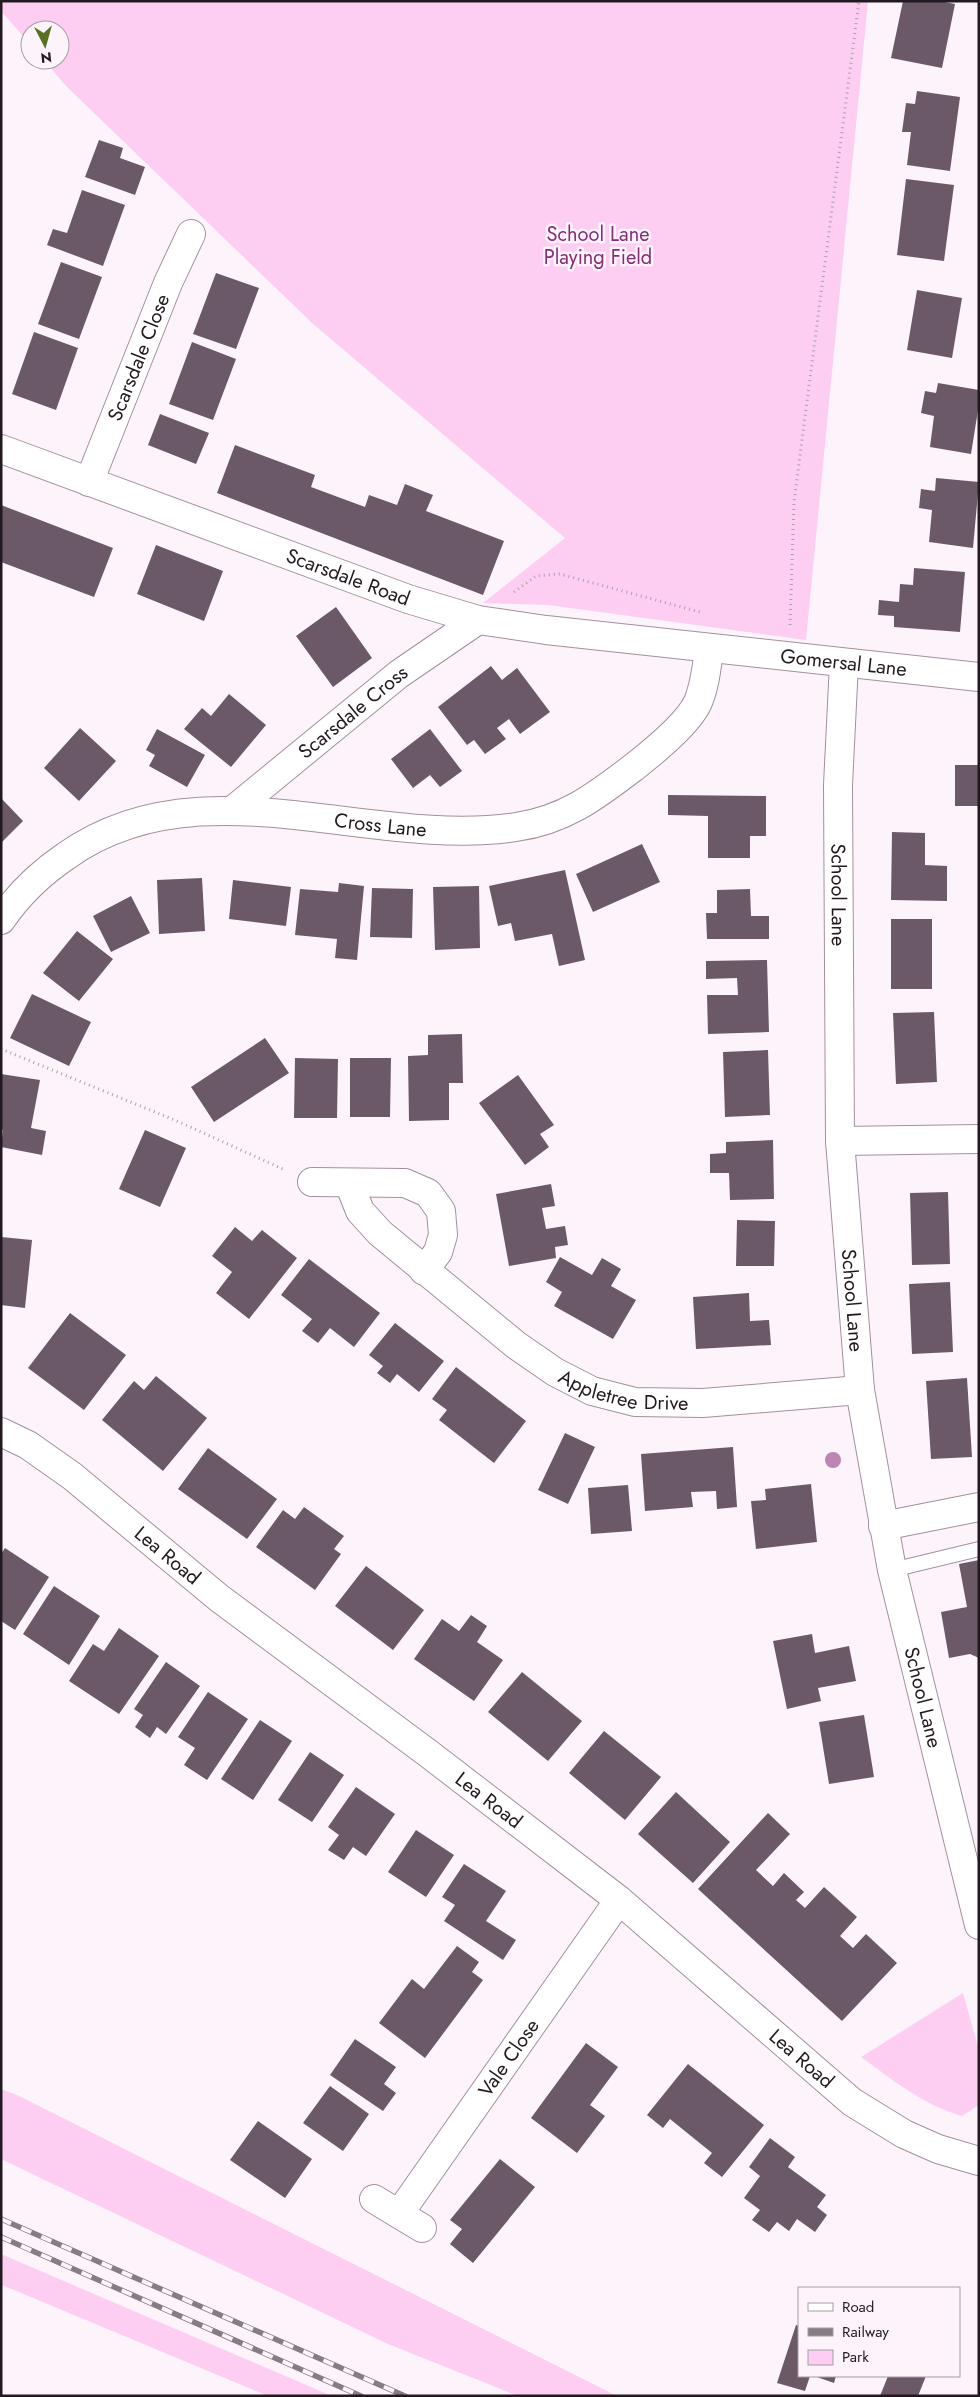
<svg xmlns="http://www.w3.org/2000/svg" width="980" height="2397" viewBox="0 0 980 2397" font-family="Jost,sans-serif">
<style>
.green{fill:#fdcdf2}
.building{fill:#6c5968}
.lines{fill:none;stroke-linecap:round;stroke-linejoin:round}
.service-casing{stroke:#a48f9f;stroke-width:16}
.minor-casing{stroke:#a48f9f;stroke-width:30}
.path{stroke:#aba2a9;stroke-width:3;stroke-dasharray:1 4;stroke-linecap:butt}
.service{stroke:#fff;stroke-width:14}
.minor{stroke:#fff;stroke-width:28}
.rail-casing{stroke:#857d83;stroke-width:5.5}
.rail{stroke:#fdf4fb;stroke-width:4;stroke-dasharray:11;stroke-linecap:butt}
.tree{fill:#bc85b4}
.labels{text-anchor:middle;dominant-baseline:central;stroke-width:5;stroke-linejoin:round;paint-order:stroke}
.park-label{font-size:20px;fill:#872b79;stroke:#fdf4fb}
.street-label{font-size:20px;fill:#221a20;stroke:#fdf4fb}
</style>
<rect width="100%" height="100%" fill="#fdf4fb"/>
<path class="green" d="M1,1H868L806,640L548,605L483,603L565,538L312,323L65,85L44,60H60V30H30V44L1,11Z
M963,1993L979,2050V2105L962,2116C923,2105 893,2080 861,2057Z
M1,2089L17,2095L617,2396H518L388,2344L1,2159Z
M1,2254L332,2396H268L2,2285L1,2286Z"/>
<path class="building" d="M903,1H940L955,4L942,68L891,58Z
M917,91L960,97L950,171L907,165L911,132H902L906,103L915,104Z
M99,140L123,148L120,158L145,167L135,195L85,177Z
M906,179L954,185L944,261L897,255Z
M82,190L125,205L103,266L47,245L53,229L67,233Z
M61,262L102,277L79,339L38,324Z
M216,273L259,288L236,349L193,334Z
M917,290L962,298L952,358L907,350Z
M34,332L78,348L56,410L12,394Z
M192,342L236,359L213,420L169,404Z
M938,383L979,390V404L971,454L930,447L934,416L921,413L925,391L936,393Z
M160,414L209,433L196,464L148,445Z
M235,445L315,475L311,487L365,507L369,495L397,505L405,484L433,495L426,511L504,541L483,595L217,493Z
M936,478L979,482L973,548L929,542L932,510L919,508L921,489L935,491Z
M1,505L113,548L94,597L1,562Z
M156,545L223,571L204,621L137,594Z
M914,568L965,572L960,632L894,627V616L878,615L879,600L899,602L900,584L913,585Z
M336,607L372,658L333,687L296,636Z
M491,666L502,680L517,668L550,712L520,734L509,719L497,728L506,739L485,754L474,740L467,745L438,707Z
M229,694L266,725L231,767L184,729L202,708L211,716Z
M80,728L116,761L79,801L44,768Z
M157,729L205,755L187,787L149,766L155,755L146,750Z
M430,729L462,771L440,787L430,775L413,788L391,759Z
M955,765H979V806H955Z
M668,795L766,796V836H750V858H708V816L668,815Z
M1,798L23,821L1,843Z
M892,832L925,833V865L947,866V901L891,900Z
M642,844L660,882L593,912L576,874Z
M565,870L585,960L559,966L552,934L515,941L511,923L498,926L489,886Z
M202,878L205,931L159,934L157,880Z
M233,880L291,887L286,926L229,919Z
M339,883L364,886L357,960L335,958L337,939L295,935L300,889L338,892Z
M479,886L480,948L435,950L433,887Z
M372,888L413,889L412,938L370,937Z
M750,889L751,916H769V939H707L706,913H717V890Z
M131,896L150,933L111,952L93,916Z
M891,919H932V989H891Z
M77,931L113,959L79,1001L43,973Z
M767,960L769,1032L708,1034L707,995H738L737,978L706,979V961Z
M32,994L91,1022L69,1066L10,1038Z
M934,1012L937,1082L896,1084L893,1013Z
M462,1034L463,1083H449V1120L409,1121L408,1056L428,1055V1035Z
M265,1038L289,1073L214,1122L191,1087Z
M768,1050L770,1115L725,1117L723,1052Z
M295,1058L338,1059L337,1118H294Z
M350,1058H391L390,1117H350Z
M1,1074L40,1080L31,1128L46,1131L42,1155L1,1147L3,1130L1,1129Z
M518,1075L554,1125L540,1134L549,1147L525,1165L479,1103Z
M145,1130L186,1148L160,1207L119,1189Z
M773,1140L774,1199L730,1200L729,1173H710V1154L726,1153V1142Z
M551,1184L555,1206L542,1208L546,1229L565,1226L568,1245L555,1247L556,1258L509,1266L496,1194Z
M948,1192L950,1264L912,1265L910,1193Z
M737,1220L775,1221L774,1266H736Z
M235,1227L252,1241L262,1230L297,1258L249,1319L216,1293L232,1272L212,1256Z
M1,1237L32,1240L25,1308L1,1305Z
M560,1257L592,1275L602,1258L621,1269L611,1286L636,1300L613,1339L554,1306L562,1292L546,1282Z
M309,1259L380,1313L354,1347L330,1328L318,1343L302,1331L312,1319L281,1295Z
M950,1282L953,1352L912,1354L909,1284Z
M749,1293L750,1321L769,1320L771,1345L696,1349L693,1297Z
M70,1313L126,1355L84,1410L28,1368Z
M395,1323L444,1361L419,1392L397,1374L390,1383L377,1373L383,1366L369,1355Z
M456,1367L526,1421L494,1463L439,1420L447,1410L432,1399Z
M156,1376L207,1418L163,1471L102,1420L134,1381L144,1390Z
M967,1378L972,1457L931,1459L926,1381Z
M565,1433L595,1447L568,1504L538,1490Z
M733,1447L737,1507L717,1509L716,1491L691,1492L693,1507L645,1511L641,1454Z
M208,1448L277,1499L247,1539L178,1489Z
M811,1484L817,1542L756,1549L751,1501L766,1500L765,1489Z
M628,1485L632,1531L591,1534L588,1488Z
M304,1507L344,1536L334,1549L341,1554L315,1590L256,1547L283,1510L295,1519Z
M5,1548L49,1577L15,1630L1,1621V1554Z
M979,1560V1658L970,1654L949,1658L941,1612L967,1607L959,1564Z
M366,1566L424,1610L393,1650L335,1606Z
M54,1586L100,1616L69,1665L23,1634Z
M471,1615L487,1626L477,1642L503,1660L474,1701L414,1659L442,1619L459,1631Z
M119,1628L159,1656L119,1714L69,1681L93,1644L104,1651Z
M812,1634L815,1653L849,1646L856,1681L818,1688L821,1701L787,1709L773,1641Z
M166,1662L200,1686L166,1734L157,1727L150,1738L135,1727L143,1715L134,1709Z
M522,1672L582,1721L548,1761L488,1712Z
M208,1692L248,1719L207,1780L184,1765L195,1748L178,1737Z
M864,1715L874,1777L829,1784L819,1722Z
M260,1720L292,1741L253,1800L221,1779Z
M604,1731L661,1777L625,1820L569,1773Z
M310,1752L344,1775L312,1822L278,1800Z
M356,1787L395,1814L366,1856L353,1847L344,1860L328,1850L339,1835L328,1827Z
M676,1792L730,1842L693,1883L638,1834Z
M768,1813L790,1834L756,1870L773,1886L784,1873L804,1892L796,1900L805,1908L824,1887L857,1917L840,1936L853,1948L866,1934L897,1963L842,2021L698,1889Z
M416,1830L454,1855L426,1897L388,1872Z
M464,1864L506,1891L486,1921L516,1940L503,1960L444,1921L455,1905L442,1897Z
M457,1946L479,1962L472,1972L483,1980L425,2058L379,2023L412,1979L424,1989Z
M355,2039L396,2067L384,2084L396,2093L383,2111L330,2075Z
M586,2043L618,2067L590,2105L605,2116L577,2153L531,2118Z
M688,2064L764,2125L722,2177L704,2163L712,2153L670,2119L663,2128L647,2115Z
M330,2086L369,2114L343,2151L303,2123Z
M258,2121L312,2159L285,2198L230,2160Z
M770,2138L795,2157L788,2167L826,2195L817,2207L827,2215L815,2232L797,2219L789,2231L777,2222L769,2232L752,2220L760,2210L744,2198L760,2176L749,2167Z
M500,2159L535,2187L473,2263L450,2244L462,2229L450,2220Z
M796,2325L799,2326V2376H810L805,2391L777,2383Z
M814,2376H836L834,2383Z
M888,2376H926L918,2396H880Z"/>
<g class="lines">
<g class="service-casing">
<path id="service" d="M892,1570L979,1549"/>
</g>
<g class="minor-casing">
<g id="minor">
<path id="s1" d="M1,449L408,599L478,620L546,630L979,677"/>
<path id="s2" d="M89,482L168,283L191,234"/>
<path id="s3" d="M844,663L838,785L840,1141L860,1390L892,1570L979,1925"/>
<path id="s4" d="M233,810L399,674L478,620"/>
<path id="s5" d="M1,920C18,895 41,873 66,856C199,761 369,849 516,827C565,820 596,796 634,767C653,752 688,724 698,702C705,685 707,666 709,649"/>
<path d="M840,1141L979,1139"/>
<path d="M312,1182L405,1183L428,1193L441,1211L443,1235L438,1252L424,1271"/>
<path id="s6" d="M349,1183L360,1211L380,1233L516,1345L555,1372L592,1391L635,1402L703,1403L860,1390"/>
<path id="s7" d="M1,1432L28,1445L72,1476L219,1598L429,1754L619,1900L852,2102L904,2134L938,2149L979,2161"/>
<path d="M883,1526L979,1507"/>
<path d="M374,2199L422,2228"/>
<path id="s8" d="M399,2214L619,1900"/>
</g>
</g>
<path class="path" d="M514,592L536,576L560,574L700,612
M790,625L794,502L859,1
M1,1049L177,1121L285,1170"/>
<use href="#service" class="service"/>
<use href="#minor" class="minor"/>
<g class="rail-casing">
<path id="rail" d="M1,2219L405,2396
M1,2237L361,2396"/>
</g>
<use href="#rail" class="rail"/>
</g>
<circle class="tree" cx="833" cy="1460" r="8"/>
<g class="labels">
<g class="park-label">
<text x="598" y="234">School Lane<tspan x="598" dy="23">Playing Field</tspan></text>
</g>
<g class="street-label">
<text stroke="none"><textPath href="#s2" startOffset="134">Scarsdale Close</textPath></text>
<text stroke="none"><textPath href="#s1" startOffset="370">Scarsdale Road</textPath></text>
<text stroke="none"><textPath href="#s1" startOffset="875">Gomersal Lane</textPath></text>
<text stroke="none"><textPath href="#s4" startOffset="155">Scarsdale Cross</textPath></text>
<text stroke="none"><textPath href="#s5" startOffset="416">Cross Lane</textPath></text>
<text stroke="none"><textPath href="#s3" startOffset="232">School Lane</textPath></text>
<text stroke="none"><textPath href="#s3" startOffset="638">School Lane</textPath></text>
<text stroke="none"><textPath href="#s6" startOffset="356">Appletree Drive</textPath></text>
<text stroke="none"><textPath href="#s7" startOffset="208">Lea Road</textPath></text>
<text stroke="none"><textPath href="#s3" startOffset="1042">School Lane</textPath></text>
<text stroke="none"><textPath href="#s7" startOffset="612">Lea Road</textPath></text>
<text stroke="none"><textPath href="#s8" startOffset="191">Vale Close</textPath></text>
<text stroke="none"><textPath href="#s7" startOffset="1018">Lea Road</textPath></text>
</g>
</g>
<rect width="980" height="2397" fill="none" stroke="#221a20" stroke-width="5"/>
<rect x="798" y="2287" width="162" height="90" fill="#fdf4fb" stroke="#a59da3"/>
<rect x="808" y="2303" width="25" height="8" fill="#ffffff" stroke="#a59da3"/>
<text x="842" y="2312" font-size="15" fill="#221a20">Road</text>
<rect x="808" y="2328" width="25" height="8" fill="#857d83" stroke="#a59da3"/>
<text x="842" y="2337" font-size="15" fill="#221a20">Railway</text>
<rect x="808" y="2350" width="25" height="15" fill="#fdcdf2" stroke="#a59da3"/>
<text x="842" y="2362" font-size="15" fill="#221a20">Park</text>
<g transform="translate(45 45) rotate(174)"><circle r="24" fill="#fdf4fb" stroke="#a59da3"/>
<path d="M0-4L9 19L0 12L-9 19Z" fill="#5a7122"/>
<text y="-8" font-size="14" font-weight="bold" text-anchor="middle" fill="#221a20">N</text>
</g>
</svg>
